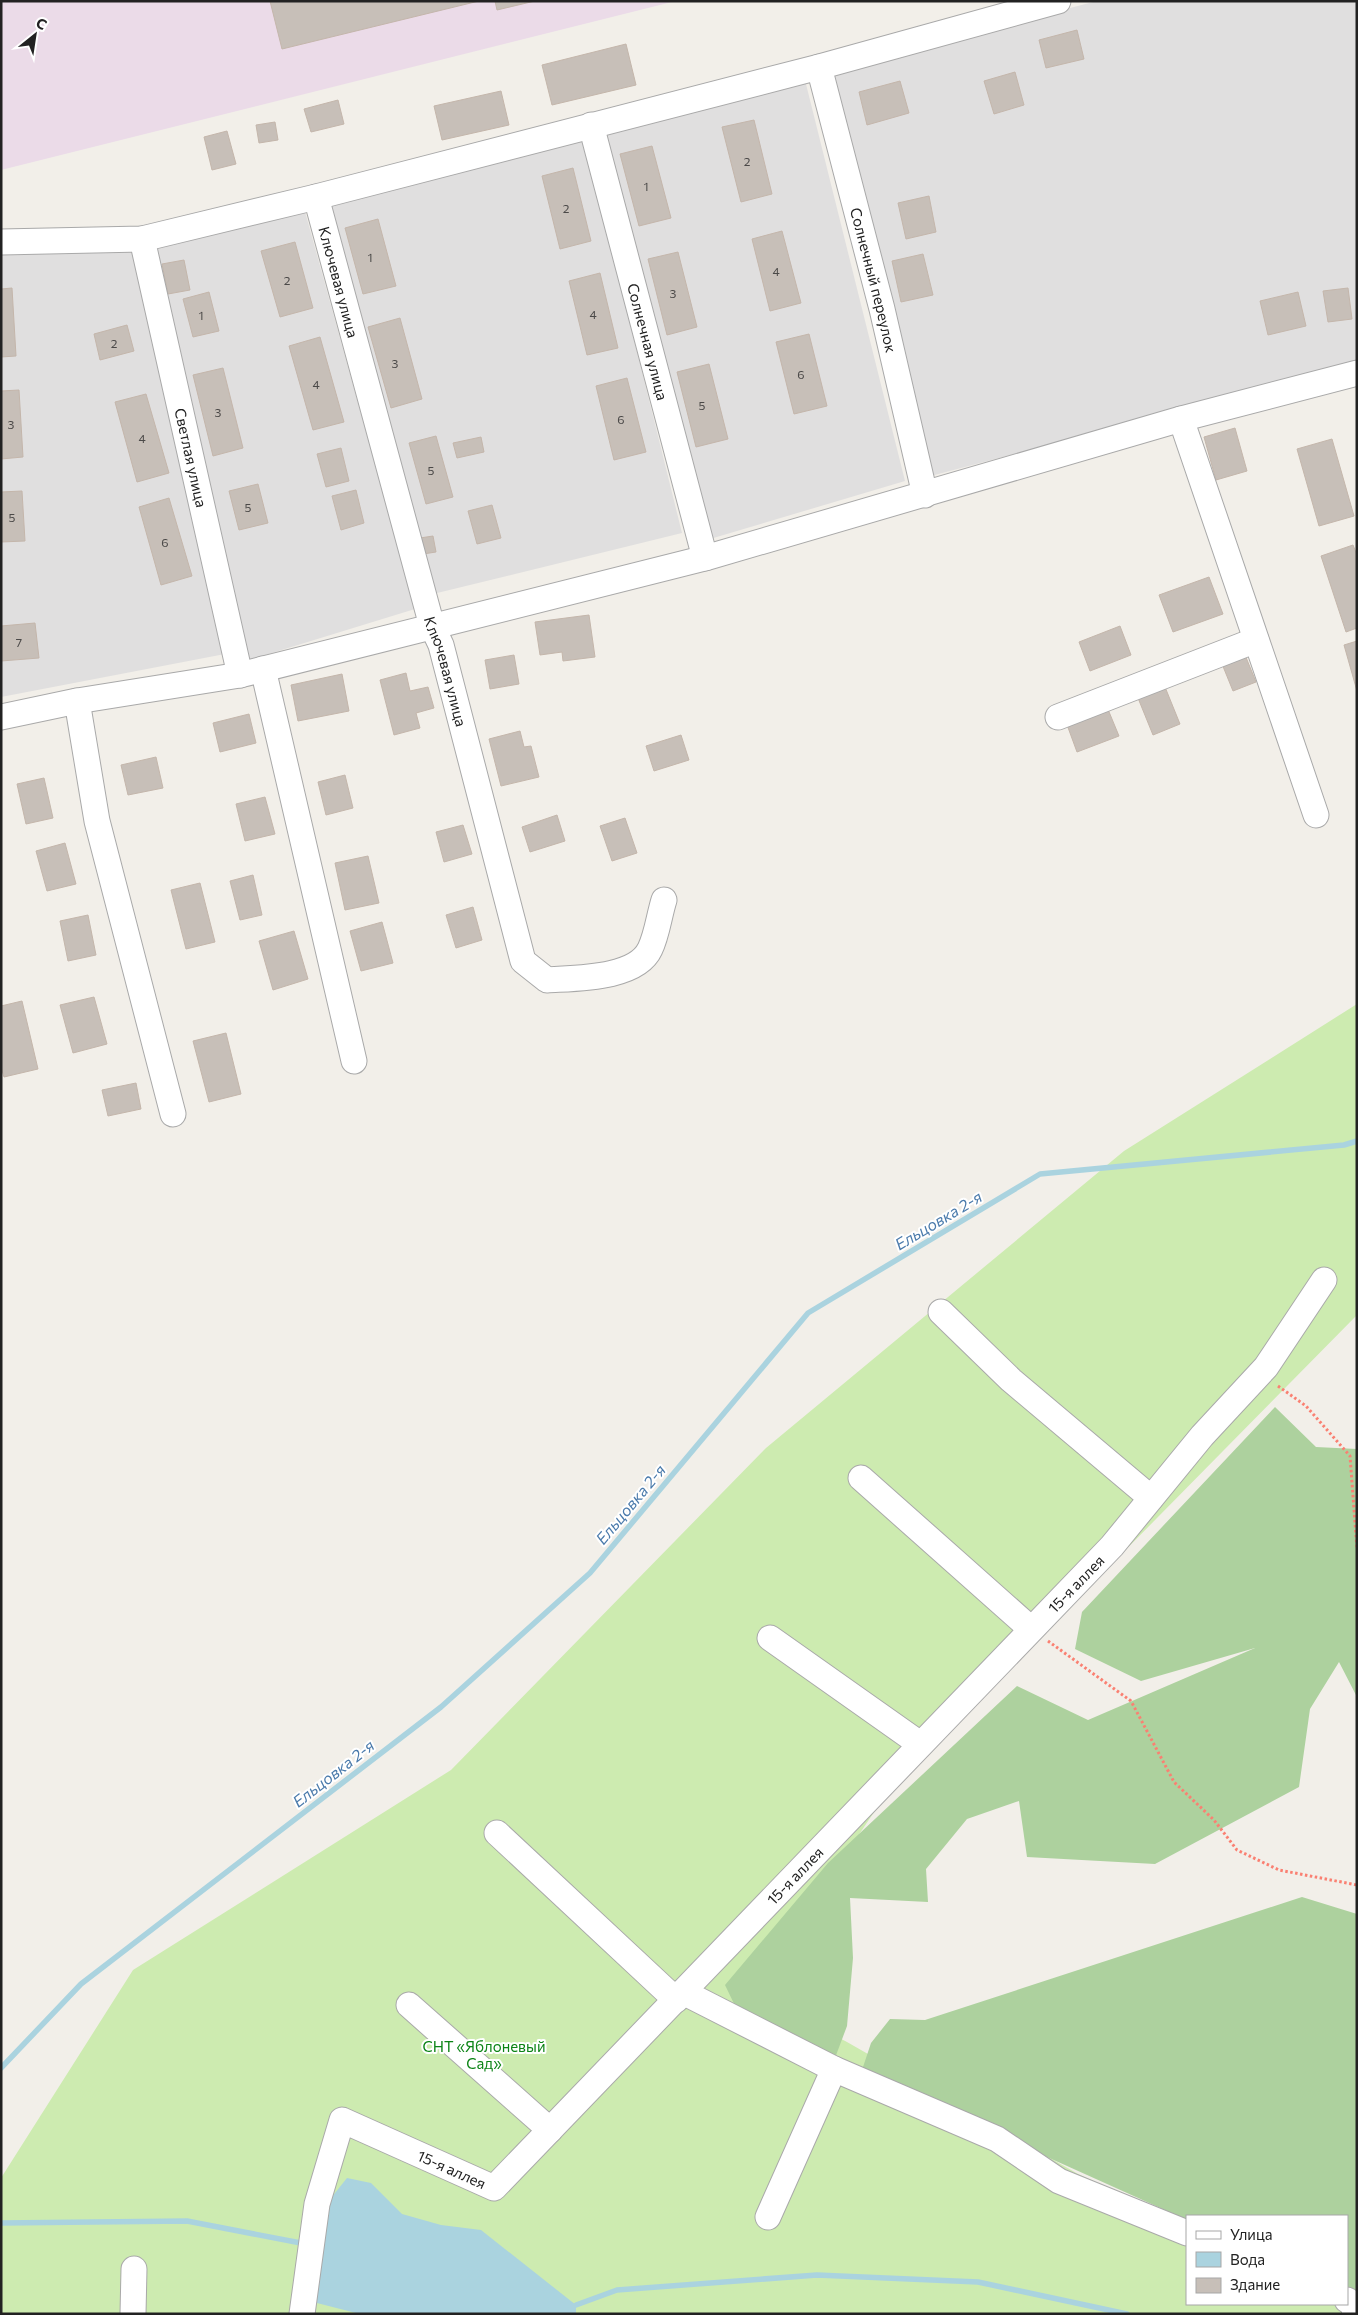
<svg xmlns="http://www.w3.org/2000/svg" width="1358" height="2315" viewBox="0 0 1358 2315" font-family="Commissioner,sans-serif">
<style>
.residential{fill:#e0dfdf}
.industrial{fill:#ebdbe8}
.grass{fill:#cdebb0}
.forest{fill:#add19e}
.water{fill:#aad3df}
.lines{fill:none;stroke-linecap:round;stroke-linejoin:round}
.stream{stroke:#aad3df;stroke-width:5.5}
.building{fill:#c7bfb8;stroke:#c4b6ab}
.minor-casing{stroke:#a9a9a9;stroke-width:27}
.path{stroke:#fa8072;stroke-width:3;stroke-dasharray:2.5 2.5;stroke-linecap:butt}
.minor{stroke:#fff;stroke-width:25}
.labels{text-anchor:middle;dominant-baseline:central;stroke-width:4;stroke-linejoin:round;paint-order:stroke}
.number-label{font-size:12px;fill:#4b4948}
.street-label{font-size:15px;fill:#222;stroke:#fff}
.park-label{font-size:15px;fill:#0c8416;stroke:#fff}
.water-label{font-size:16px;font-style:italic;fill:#4a7aab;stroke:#fff}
</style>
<rect width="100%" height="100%" fill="#f2efe9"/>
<path class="residential" d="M1097,1H1357V364L927,477L831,70Z
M805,80L905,481L710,539L606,134Z
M584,137L682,533L433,594L329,201Z
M304,208L415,609L246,661L151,249Z
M132,249L225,654L1,697V255Z"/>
<path class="industrial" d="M1,1H676L1,170Z"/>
<path class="grass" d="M1357,1004V1315L889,1790L806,1913L733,1982L847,2042L1078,2174L1187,2224V2304H1333L1348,2314H1V2178L133,1970L451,1770L766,1448L1124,1151Z"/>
<path class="forest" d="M1275,1407L1316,1447L1357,1449V1697L1339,1662L1310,1709L1299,1787L1155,1864L1027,1857L1019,1801L967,1819L926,1869L928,1902L850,1898L853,1958L847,2026L835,2058L739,2014L725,1985L828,1863L1017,1686L1088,1720L1255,1648L1141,1681L1075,1649L1082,1612Z
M1302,1897L1357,1914V2296L1347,2292V2216H1187V2220L861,2073L871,2043L890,2019L925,2020Z"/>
<path class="water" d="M347,2178L371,2183L402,2214L441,2225L481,2230L576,2305V2314H360L313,2302L331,2198Z"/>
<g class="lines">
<path class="stream" d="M1,2068L81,1984L441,1707L590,1573L808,1313L1040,1174L1344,1145L1357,1141
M1,2223L187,2221L306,2244
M576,2305L617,2290L817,2275L978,2282L1127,2314"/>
</g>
<path class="building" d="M270,1H479L282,49Z
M495,1H535L497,10Z
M1077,30L1084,59L1046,68L1039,40Z
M626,44L636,85L552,105L542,65Z
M1015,72L1024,105L994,114L984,81Z
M900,81L909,113L867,125L859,92Z
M501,91L509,125L442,140L434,106Z
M338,100L344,124L311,132L304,109Z
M754,120L772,194L741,202L722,127Z
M275,122L278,140L259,143L256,125Z
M227,131L236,164L212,170L204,137Z
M652,146L671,218L639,226L620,154Z
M573,168L591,241L560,249L542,176Z
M929,196L936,232L906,239L898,203Z
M378,219L396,286L363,294L345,228Z
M782,231L801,303L770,311L752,239Z
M295,242L313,308L280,317L261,251Z
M678,252L697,327L667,335L648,259Z
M923,254L933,295L901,302L892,261Z
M184,260L190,290L168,294L162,264Z
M600,273L618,348L587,355L569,281Z
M12,288L16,356L1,357V289Z
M1348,288L1352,319L1328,322L1323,291Z
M209,292L219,331L193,337L183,299Z
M1298,292L1306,326L1268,335L1260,301Z
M400,318L422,399L391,408L368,327Z
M127,325L134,351L100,360L94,334Z
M809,334L827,406L794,414L776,342Z
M320,337L344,422L313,430L289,346Z
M709,364L728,439L696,447L677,372Z
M223,368L243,448L213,456L193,375Z
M627,378L646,452L614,460L596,386Z
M19,390L23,457L1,459V391Z
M146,394L169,473L137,482L115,402Z
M1235,428L1247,471L1216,480L1204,437Z
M436,436L453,497L426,504L409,443Z
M481,437L484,452L457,458L453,443Z
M1332,439L1354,516L1319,526L1297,449Z
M341,448L349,481L326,487L317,454Z
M258,484L268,523L239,530L229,491Z
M356,490L364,523L341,530L332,496Z
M22,491L25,541L1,542V492Z
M169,498L192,576L161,585L139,507Z
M492,505L501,538L477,544L468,511Z
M433,536L436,552L423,554L420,538Z
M1353,545L1357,555V628L1346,632L1321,556Z
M1209,577L1223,614L1173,632L1159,595Z
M589,615L595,657L563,661L562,652L540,655L535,622Z
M35,623L39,658L1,661V626Z
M1120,626L1131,655L1090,671L1079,642Z
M1357,641V691L1344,645Z
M1243,650L1256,682L1233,691L1220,659Z
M514,655L519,684L490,689L485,660Z
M406,673L410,691L428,687L434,708L416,713L420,728L394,735L380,680Z
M342,674L349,711L298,721L291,685Z
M1165,687L1180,724L1153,735L1138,698Z
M1107,707L1119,736L1077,752L1066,722Z
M249,714L256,743L220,752L213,723Z
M520,731L524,747L531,746L539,777L501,786L489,739Z
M681,735L689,760L654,771L646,746Z
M156,757L163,788L128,795L121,765Z
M345,775L353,808L326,815L318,782Z
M44,778L53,818L26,824L17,784Z
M265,797L275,834L245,841L236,804Z
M557,815L565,841L530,852L522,827Z
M625,818L637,853L612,861L600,826Z
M463,825L472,854L444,862L436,832Z
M65,843L76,884L47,891L36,851Z
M368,856L379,903L345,910L335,863Z
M253,875L262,915L240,920L230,881Z
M200,883L215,942L186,949L171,890Z
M473,907L482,940L456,948L446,915Z
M88,915L96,955L68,961L60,921Z
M382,922L393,963L361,971L350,931Z
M294,931L308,979L273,990L259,941Z
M94,997L107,1044L73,1053L60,1005Z
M22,1001L38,1069L4,1077L1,1067V1006Z
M226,1033L241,1094L209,1102L193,1041Z
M136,1083L141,1109L108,1116L102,1090Z"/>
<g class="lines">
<g class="minor-casing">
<g id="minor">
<path id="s1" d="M819,67L882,309L925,495"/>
<path id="s2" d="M591,125L705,558"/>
<path id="s3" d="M316,197L432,626L441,645L523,961L547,980C576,978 636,979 650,949C657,935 659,916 664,900"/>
<path id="s4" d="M142,239L240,675"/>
<path d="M1,242L142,239L316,197L819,67L1058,1"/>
<path d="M1181,419L1316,815"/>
<path d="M263,669L354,1061"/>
<path d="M77,701L97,821L173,1114"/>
<path d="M1,717L77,701L240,675L705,558L1181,419L1357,373"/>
<path d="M1058,717L1256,640"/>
<path d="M941,1312L1011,1380L1151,1498"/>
<path d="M861,1478L1031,1629"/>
<path d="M770,1638L920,1744"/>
<path d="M497,1833L676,2000"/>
<path d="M683,1992L834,2069L997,2139L1059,2181L1187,2233"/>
<path d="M409,2005L550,2130"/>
<path d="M768,2217L834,2069"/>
<path d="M1347,2300L1353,2304L1355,2314"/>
<path d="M133,2314L134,2269"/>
<path id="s5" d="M302,2314L317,2204L342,2120L494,2188L1112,1546L1202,1436L1266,1367L1324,1280"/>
</g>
</g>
<path class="path" d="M1278,1386L1306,1406L1350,1456L1357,1549
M1048,1641L1131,1701L1174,1782L1214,1820L1237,1850L1279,1870L1357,1885"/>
<use href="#minor" class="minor"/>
</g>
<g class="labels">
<g class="number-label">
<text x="747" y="161">2</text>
<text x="646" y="186">1</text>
<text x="566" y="208">2</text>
<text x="370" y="257">1</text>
<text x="776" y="271">4</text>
<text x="287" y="280">2</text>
<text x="673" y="293">3</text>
<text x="593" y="314">4</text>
<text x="201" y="315">1</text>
<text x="114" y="343">2</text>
<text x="395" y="363">3</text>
<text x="801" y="374">6</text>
<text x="316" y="384">4</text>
<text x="702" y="405">5</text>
<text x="218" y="412">3</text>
<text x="621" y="419">6</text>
<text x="11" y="424">3</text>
<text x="142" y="438">4</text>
<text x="431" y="470">5</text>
<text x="248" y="507">5</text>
<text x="12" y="517">5</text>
<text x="165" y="542">6</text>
<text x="19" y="642">7</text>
</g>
<g class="street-label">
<text stroke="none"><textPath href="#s1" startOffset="220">Солнечный переулок</textPath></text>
<text stroke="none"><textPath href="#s3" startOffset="88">Ключевая улица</textPath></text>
<text stroke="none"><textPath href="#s2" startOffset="224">Солнечная улица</textPath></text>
<text stroke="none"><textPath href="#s4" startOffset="224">Светлая улица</textPath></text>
<text stroke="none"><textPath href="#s3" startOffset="492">Ключевая улица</textPath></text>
<text stroke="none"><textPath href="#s5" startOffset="1204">15-я аллея</textPath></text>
<text stroke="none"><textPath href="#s5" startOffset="799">15-я аллея</textPath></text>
<text stroke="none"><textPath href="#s5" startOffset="319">15-я аллея</textPath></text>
</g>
<g class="park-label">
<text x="484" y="2046">СНТ «Яблоневый<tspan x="484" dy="17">Сад»</tspan></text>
</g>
<g class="water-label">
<text transform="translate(938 1220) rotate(-31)">Ельцовка 2-я</text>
<text transform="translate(630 1504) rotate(-50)">Ельцовка 2-я</text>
<text transform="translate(333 1773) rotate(-38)">Ельцовка 2-я</text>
</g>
</g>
<rect width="1358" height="2315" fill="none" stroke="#222222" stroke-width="5"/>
<rect x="1186" y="2215" width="162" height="90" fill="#ffffff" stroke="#a7a7a7"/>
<rect x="1196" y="2231" width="25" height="8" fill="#ffffff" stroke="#a7a7a7"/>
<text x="1230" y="2240" font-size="15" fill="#222222">Улица</text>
<rect x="1196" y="2252" width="25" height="15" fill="#aad3df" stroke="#a7a7a7"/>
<text x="1230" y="2265" font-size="15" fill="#222222">Вода</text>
<rect x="1196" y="2278" width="25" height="15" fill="#c7bfb8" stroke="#a7a7a7"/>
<text x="1230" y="2290" font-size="15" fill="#222222">Здание</text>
<g transform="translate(35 35) rotate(30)" stroke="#ffffff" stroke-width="4" paint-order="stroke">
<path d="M0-4L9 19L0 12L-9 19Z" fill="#222222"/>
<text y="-8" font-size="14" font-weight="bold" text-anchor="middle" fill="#222222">С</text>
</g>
</svg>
